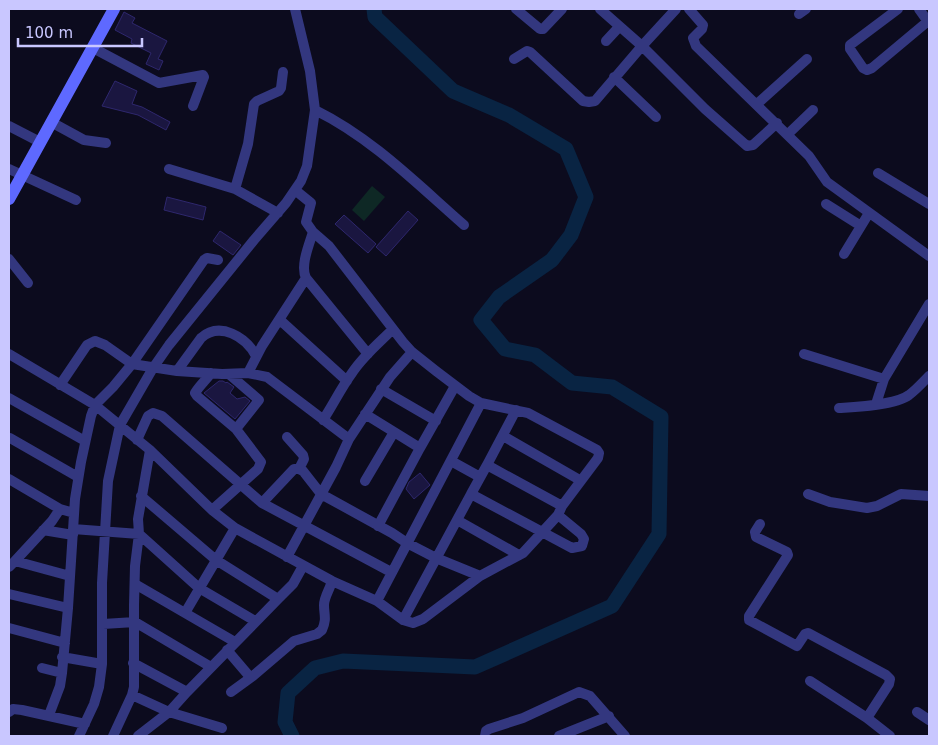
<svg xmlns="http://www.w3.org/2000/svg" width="938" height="745" viewBox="0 0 938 745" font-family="'DejaVu Sans',sans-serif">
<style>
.pitch{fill:#0e2825}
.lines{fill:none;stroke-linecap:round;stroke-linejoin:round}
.river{stroke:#092443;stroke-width:15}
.building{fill:#1a1640;stroke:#2e276d}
.street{stroke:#33377f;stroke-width:10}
.secondary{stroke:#5e69ff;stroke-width:12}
</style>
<rect width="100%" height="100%" fill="#0c0b1e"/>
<path class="pitch" d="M372,186L385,197L364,221L352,210Z"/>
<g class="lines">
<path class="river" d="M292,736L285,722L288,693L315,668L343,661L475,667L612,606L659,534L661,417L612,387L572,383L535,355L505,349L481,320L499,297L552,260L571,235L586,197L566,149L509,115L453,91L375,17L374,9"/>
</g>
<path class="building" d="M124,12L135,18L132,23L167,41L158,59L163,61L159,70L146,64L151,53L131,43L132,39L115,30Z
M115,81L137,91L132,104L142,107L170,122L166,130L138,115L102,106Z
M167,197L206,207L203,220L164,210Z
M408,211L418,220L386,256L376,247Z
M344,215L376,244L368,253L335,224Z
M220,231L241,245L233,255L213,241Z
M219,381H223L226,383L227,382L234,387L230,393L237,399L245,397L250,401L235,419L204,393Z
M420,473L430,485L414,499L406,489L409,482Z"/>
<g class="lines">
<path class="street" d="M516,9L540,29H543L562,9
M676,9L642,46L705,109L747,146L753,145L777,123
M689,9L703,25L702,29L693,38L696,46L809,156L827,182L929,256
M898,9L850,45V49L863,68L867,70L872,68L927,22
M919,9L929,23
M799,14L806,9
M606,41L619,27
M93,48L159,83L203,75L204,77L193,106
M514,59L527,51L530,52L583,101L589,102L595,101L642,46L600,9
M614,77L656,117
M757,104L807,59
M315,110C372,138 417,184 464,225
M51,122L84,140L106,143
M9,126L40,142
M788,134L813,110
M9,169L76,200
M169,169L235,189L278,213
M878,173L929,204
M235,189L248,144L254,104L257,101L279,91L281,88L283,72
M295,190L311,203L306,222L313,232
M826,204L861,226
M844,254L869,213
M9,259L28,283
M306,278L368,354
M280,320L347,381
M9,354L95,405L150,450L212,510L235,528L332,581L377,601L403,620L413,623L423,619L480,576L523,553L558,515L562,506L598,458L599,453L597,450L528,413L481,403L469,396L436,371L412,352L403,342L329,246L313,232C309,245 300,266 306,278L262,346L248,373
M804,354L884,379L929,304
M177,371L201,338C220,321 246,337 256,356
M211,373C206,380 199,386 195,393L197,396L236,429L261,462L258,469L212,510
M230,375L259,400L236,429
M60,385L87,345L95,341L105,345L132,364L177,371L222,374L248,373L267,377L349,439
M381,389L436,421
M9,398L85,441
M876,404L884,379
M839,408C856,407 896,405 909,395C916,390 923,382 929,376
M365,414L420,448L378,526
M323,420C333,405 341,388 352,373C363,356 379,343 393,329
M503,436L578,479L580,482
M10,438L78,477
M137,440L148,416L153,413L162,416L262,503L391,572
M420,448L455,386
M451,461L480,477
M487,465L516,410
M299,469L303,471L321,494L392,533L407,543L436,558L480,576
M9,479L60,509L74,513
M365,481L394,432
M808,494L830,502L867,508L877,506L901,494L929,496
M141,496L216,560L278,599L293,584L303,566
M262,503L294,469H299L304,459L303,455L287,437
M558,515L581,534L584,539L582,546L572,548L471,494L487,465L562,506
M457,520L519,555
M760,524L755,532L756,537L787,552L788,555L749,616V620L797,646L805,634L808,633L886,675L890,679L889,684L867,718L890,736
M73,529L139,534L199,588L255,621
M43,530L73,535
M287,557L336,467L349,439L390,377L412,352
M15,561L52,521L60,509
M9,567L15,561L70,576
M135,584L235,642
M9,594L68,608
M377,601L481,403
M185,613L235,528
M403,620L471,494
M103,624L135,622L211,667
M9,628L65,643
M227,650L250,677
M62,657L102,664
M133,663L187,692L278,599
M42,668L62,673
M810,681L867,718
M231,692L253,676L294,641L317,634L322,630C327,619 324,615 324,605C324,597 330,589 332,581
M132,695L169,712L222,728
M9,712L13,709L22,710L85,724
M917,712L929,720
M49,715L60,686L62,673L68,608L75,499L81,462L91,416L95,405L113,387L132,364L204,260L207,258L218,260
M79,736L94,704L99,687L102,664V583L108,481L120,425L153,368L169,345L254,240L286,203L301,181L307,166L315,110L310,71L295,9
M113,736L132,695L134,687V605L135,566L139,534L138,519L150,450
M138,736L169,712L187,692
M485,736L486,731L489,729L523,718L579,692L590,696L625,736
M559,736L609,716"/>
<path class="secondary" d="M9,199L114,9"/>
</g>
<rect width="938" height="745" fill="none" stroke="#c9c7ff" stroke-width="20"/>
<path d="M18 38v8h124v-8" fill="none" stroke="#c9c7ff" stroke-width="2.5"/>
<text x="25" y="38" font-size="15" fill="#c9c7ff" stroke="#0c0b1e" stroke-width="4" paint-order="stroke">100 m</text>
</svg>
